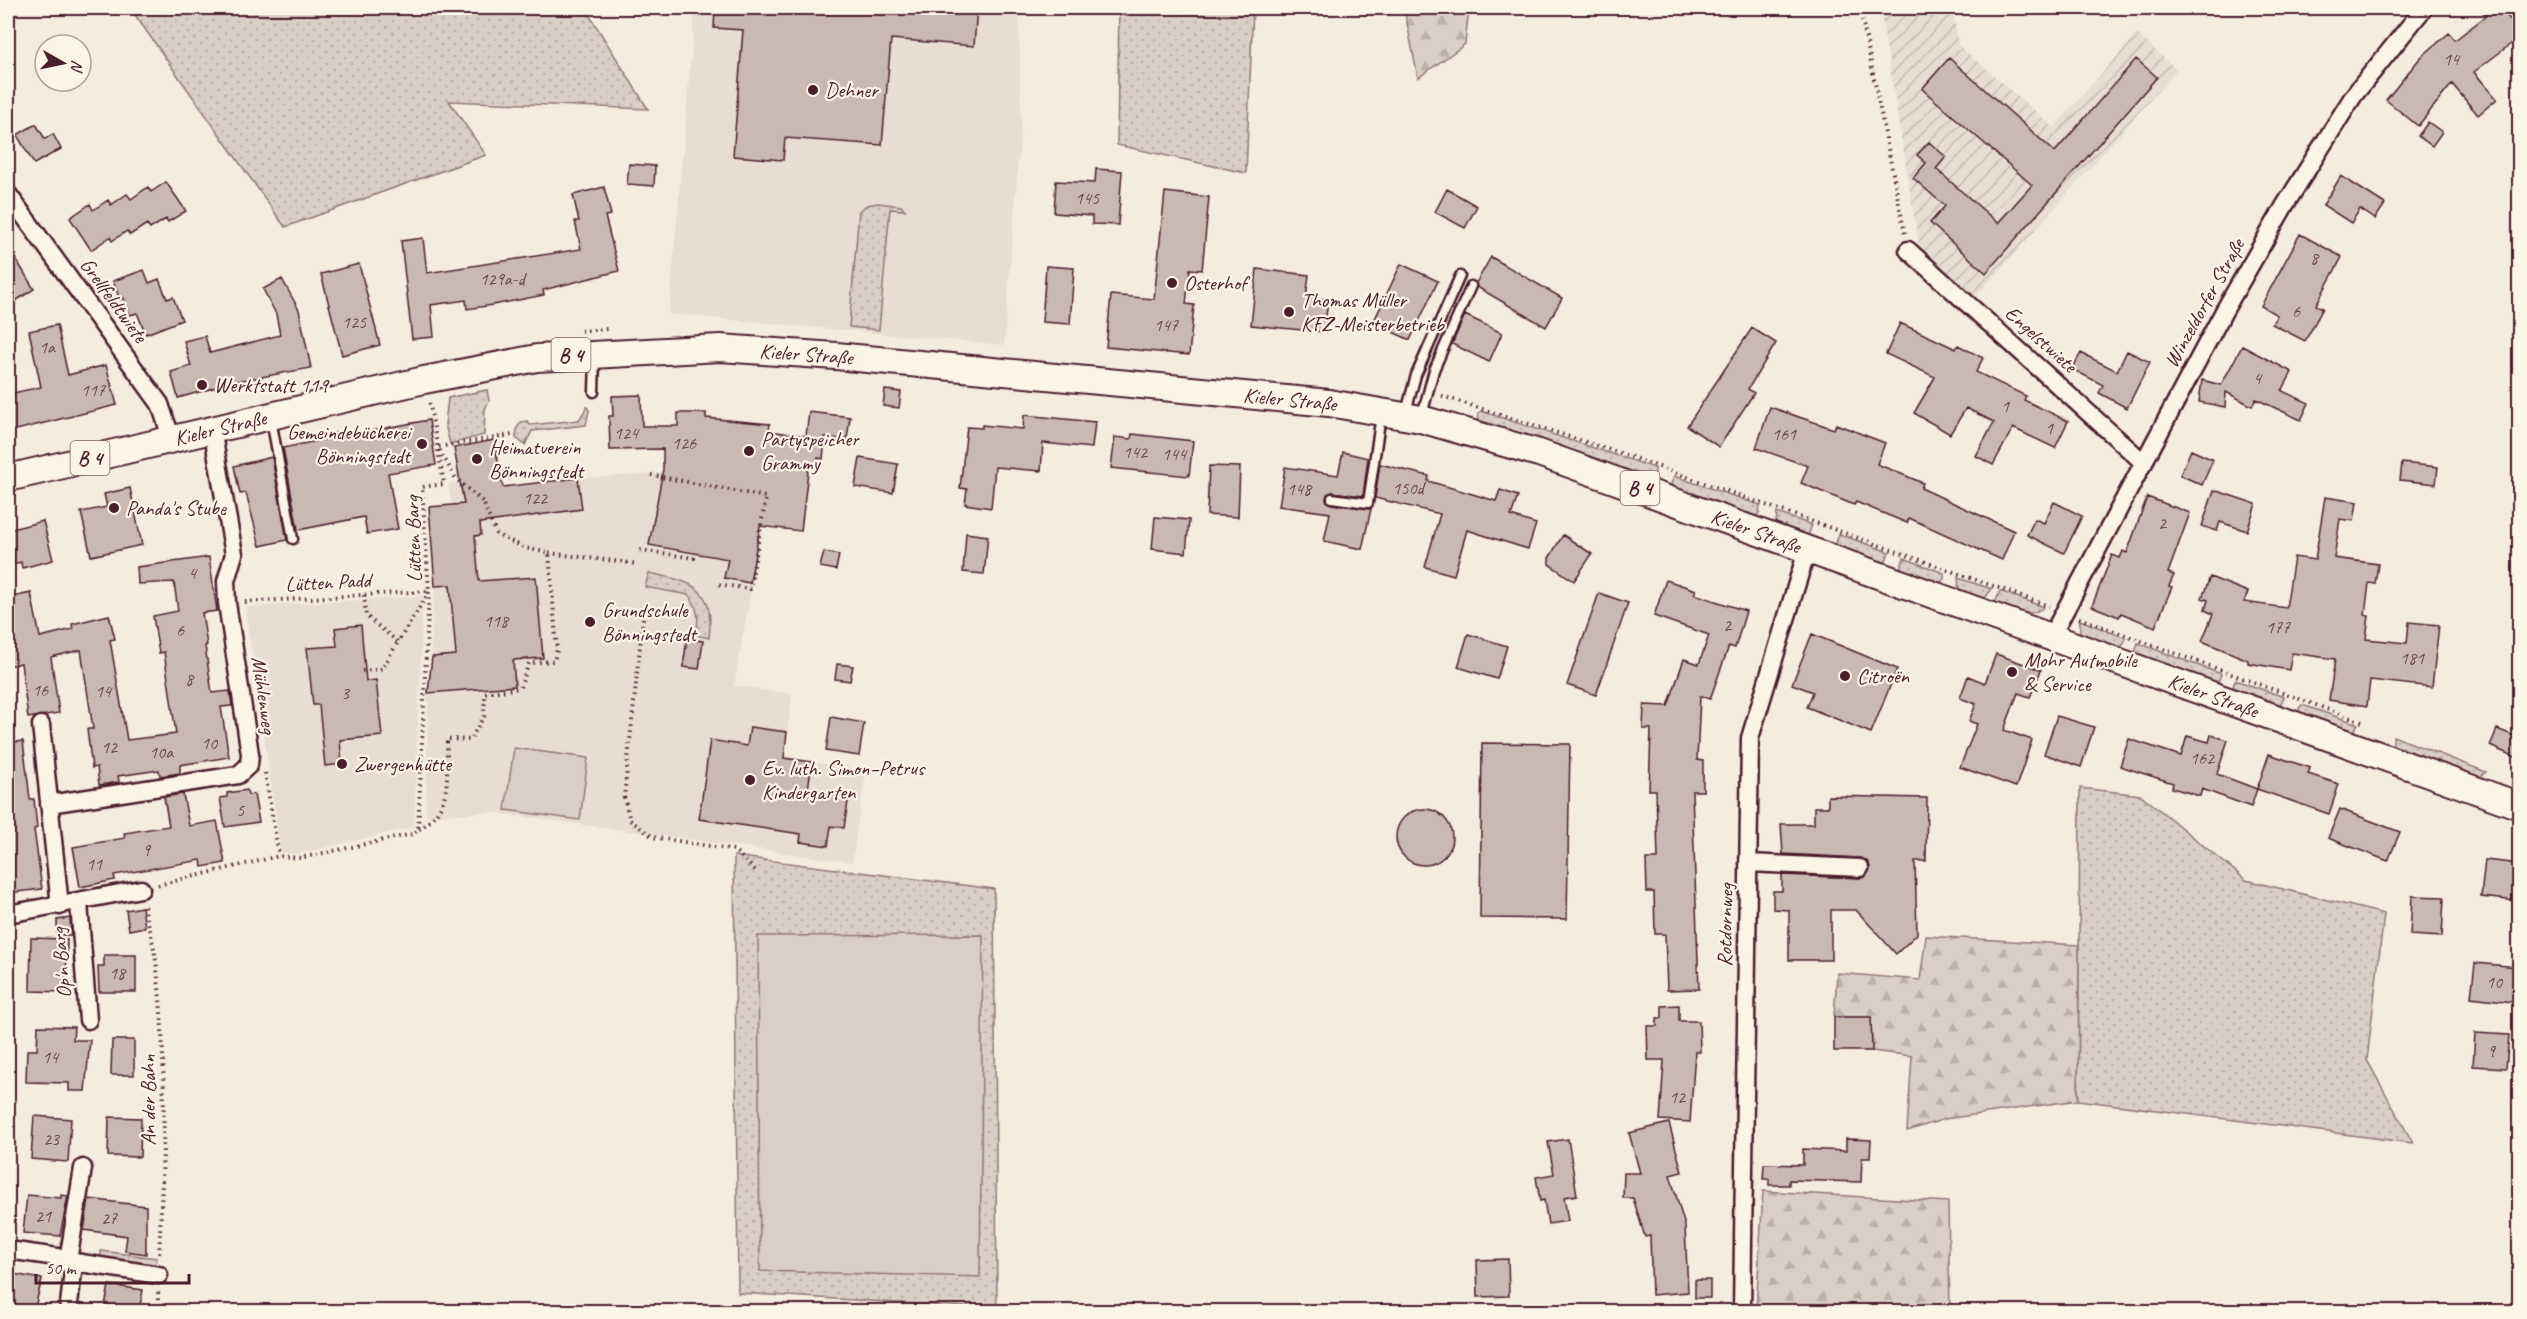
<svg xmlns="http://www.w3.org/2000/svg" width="2527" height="1319" viewBox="0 0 2527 1319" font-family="Caveat,sans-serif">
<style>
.built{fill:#e8ddd0}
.industrial{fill:url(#industrial-furrows)}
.grass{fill:url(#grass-dots);stroke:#927678;stroke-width:1.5}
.forest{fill:url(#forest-firs);stroke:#927678;stroke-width:1.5}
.park{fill:#dbcec4;stroke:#927678;stroke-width:1.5}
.building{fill:#cab9b1;stroke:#4a1f2b;stroke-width:1.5}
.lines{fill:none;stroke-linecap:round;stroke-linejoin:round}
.service-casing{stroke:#4a1f2b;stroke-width:13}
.minor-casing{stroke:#4a1f2b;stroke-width:21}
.primary-casing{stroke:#4a1f2b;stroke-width:30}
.path{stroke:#4a1f2b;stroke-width:4;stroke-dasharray:1.5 4.5;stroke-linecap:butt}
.service{stroke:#fcf5e5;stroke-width:8}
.minor{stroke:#fcf5e5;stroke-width:16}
.primary{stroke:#fcf5e5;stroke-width:26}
.poi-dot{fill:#4a1f2b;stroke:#fcf5e5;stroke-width:2}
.labels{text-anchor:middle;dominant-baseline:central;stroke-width:4.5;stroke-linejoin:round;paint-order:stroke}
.number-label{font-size:18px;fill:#6a464c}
.shield{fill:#fcf5e5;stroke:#7f5f63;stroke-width:1.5}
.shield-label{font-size:20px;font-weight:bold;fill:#4a1f2b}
.poi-label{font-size:21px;fill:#4a1f2b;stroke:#fcf5e5;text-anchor:start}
.street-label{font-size:21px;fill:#4a1f2b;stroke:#fcf5e5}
</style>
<defs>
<pattern id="industrial-furrows" width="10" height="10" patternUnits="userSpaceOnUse" patternTransform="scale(1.5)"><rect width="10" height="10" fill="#e8ddd0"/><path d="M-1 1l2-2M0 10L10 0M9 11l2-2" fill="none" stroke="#c8bdb3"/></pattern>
<pattern id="grass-dots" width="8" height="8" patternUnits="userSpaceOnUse" patternTransform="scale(1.5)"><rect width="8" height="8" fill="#dbcec4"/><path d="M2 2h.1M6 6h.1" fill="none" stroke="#bdb0a9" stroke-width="1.8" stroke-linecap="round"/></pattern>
<pattern id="forest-firs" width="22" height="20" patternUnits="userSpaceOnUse" patternTransform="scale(1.5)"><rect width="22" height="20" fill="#dbcec4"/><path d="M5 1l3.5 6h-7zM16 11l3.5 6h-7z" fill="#bdb0a9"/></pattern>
</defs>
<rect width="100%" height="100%" fill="#f5ecde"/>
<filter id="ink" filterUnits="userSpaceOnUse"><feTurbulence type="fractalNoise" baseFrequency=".0167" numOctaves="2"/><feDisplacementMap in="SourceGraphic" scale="12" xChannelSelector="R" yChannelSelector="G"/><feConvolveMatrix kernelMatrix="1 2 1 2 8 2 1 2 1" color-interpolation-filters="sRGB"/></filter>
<g filter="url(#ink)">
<path class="built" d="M695,8H1019L1021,124L1004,345L669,314Z
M656,474L768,495L734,686L792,694L784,758L866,770L852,862L490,812L426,816L428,693L435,586L429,507L452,505L448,484L487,480L492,522L582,509L578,478Z
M423,596L414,827L297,854L281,852L245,607Z"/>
<path class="industrial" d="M1880,8H1953L1958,45L2054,127L2137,34L2177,70L1974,299L1920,252Z"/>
<path class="grass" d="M130,8H585L648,109L449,101L486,155L285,227Z
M1119,8H1253L1246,173L1117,145Z
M878,203L901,206L905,210L890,209L879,330L849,327L859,211L867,205Z
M487,390L489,401L485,409L484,435L450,444L445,424L448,398Z
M587,407L589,410L586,425L532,431L525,445L516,438L517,428L521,422L527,421L530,425L579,420Z
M1481,411L1655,468V476L1650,479L1479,420L1478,414Z
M1674,476L1760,505L1759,513L1756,517L1670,487Z
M1777,513L1812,525L1808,536L1776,524Z
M1839,534L1889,552L1885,563L1835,546Z
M1904,558L1944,573V579L1940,583L1900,570Z
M649,573C693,582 715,587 709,638L696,635C699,618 699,609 689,595L645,587Z
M1958,578L1992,589L1984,599L1959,590Z
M2000,591L2044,607C2028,620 2012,609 1995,603Z
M2080,620L2126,638L2121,649L2080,633Z
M2138,643L2221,674L2217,685L2134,655Z
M2235,680L2284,697L2279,707L2232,690Z
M2302,705L2358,724L2352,733L2300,714L2299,708Z
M2393,736L2486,772L2478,778L2393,748Z
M2080,788L2141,795L2246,880L2384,914L2367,1060L2413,1143L2078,1100Z
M734,856L994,889L997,1309L738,1293Z
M101,1251L157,1258L155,1270L100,1262Z"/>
<path class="forest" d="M1404,8H1469L1465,44L1418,78Z
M1926,936L2079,945L2078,1100L1945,1119L1907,1131L1912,1056L1872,1051L1871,1017H1834L1837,973L1920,980Z
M1763,1191L1948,1202L1950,1311H1756Z"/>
<path class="park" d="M514,748L588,758L580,820L505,810Z
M983,935L980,1277L760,1271L758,936Z"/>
<path class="building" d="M715,8H977L974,46L891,39L882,145L785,138L783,160L733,156L743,30L714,28Z
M2479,8H2501L2520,32V37L2474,72L2497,99L2478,115L2452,84L2418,126L2386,100L2420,58L2449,33L2455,40L2486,16Z
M1949,58L2055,152L2136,59L2157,77L1986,273L1930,223L1945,206L1913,178L1926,163L1917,155L1929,142L1946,157L1936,169L1998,223L2032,185L1922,89Z
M2428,122L2442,132L2432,146L2418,136Z
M36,124L45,139L53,134L61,149L34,164L17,135Z
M629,164L655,166L654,186L627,184Z
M1096,169L1122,171L1118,225L1092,224V216L1054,213L1056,181L1095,183Z
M2341,176L2385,204L2375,219L2360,209L2351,223L2323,205Z
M166,182L186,211L168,222L166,219L150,229L147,224L130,235L127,231L112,241L110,237L91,250L70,218L90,204L93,210L108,200L111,205L127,194L131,199L148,187L151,192Z
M604,187L611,215L605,216L619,271L543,290L544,295L493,305L467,309L466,300L431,305L434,337L412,339L401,241L423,238L427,273L581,249L575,221H579L573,195Z
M1447,189L1477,206L1465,228L1435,212Z
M1165,192L1209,197L1202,270L1190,269L1186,304L1194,305L1189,355L1106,347L1111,295L1154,299Z
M2300,234L2342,257L2316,305L2323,308L2305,341L2272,324L2277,315L2261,306Z
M8,246L34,289L8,306Z
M1491,257L1562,298L1546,327L1477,287L1476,283Z
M359,264L380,345L342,355L321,274Z
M1401,264L1438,281L1410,340L1373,323Z
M1046,266L1074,268L1070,324L1042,322Z
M1257,269L1309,275L1306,298L1328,300L1324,332L1251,325Z
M144,270L149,283L159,279L167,299L173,297L182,320L146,334L137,313L130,315L124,298L120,300L113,281Z
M282,279L299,310L311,368L238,381L178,398L171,372L191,366L184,341L205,336L210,353L280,335L276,314L263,289Z
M1465,315L1502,333L1489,362L1452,344Z
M1900,323L1956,349L1958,345L1983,358L1976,372L2026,396L2024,400L2068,421L2055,448L2013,428L1993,465L1976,456L1994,422L1966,408L1950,434L1914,413L1935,377L1886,354Z
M57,325L68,375L106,365L117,405L8,432V394L41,387L29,331Z
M1752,328L1776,343L1748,389L1754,393L1719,447L1687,426Z
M2242,346L2292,372L2282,391L2309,403L2301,420L2256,399L2252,406L2226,392L2225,407L2199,402L2202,380L2221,385Z
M2127,351L2150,362L2127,408L2099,393L2103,385L2072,369L2081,353L2117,371Z
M885,390L901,392L899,408L883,406Z
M641,395L642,426H678V413H706V418L770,424L769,431L806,436L809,412L850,417L847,440L825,437L823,459L818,458V465L809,463L801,531L760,526L750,583L724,578L728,559L649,545L663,470V449L610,450L609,416H613L612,396Z
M1770,407L1834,429L1836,424L1885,443L1877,464L1923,483L1921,488L2014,531L2002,560L1909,518L1907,523L1856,502L1854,505L1801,483L1808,466L1756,448Z
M1024,415L1095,422L1092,448L1043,443L1041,471L995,467L991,508L965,504L967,489L960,488L967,427L982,428V425L1023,429Z
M429,420L436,465L388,473L398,529L367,534L364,517L298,530L283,448L331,438V434L348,431L349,435Z
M1132,434L1193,441L1189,476L1111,468L1115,437L1131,439Z
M494,440L503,487L578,478L582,509L480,523L481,535L475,536L479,581L536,577L543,658L513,660L515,686L428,693L432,657L456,655L450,585L435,586L429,507L464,504L454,448Z
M2191,450L2213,460L2202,485L2180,475Z
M1343,452L1368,458L1363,496L1332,492L1327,494L1326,500L1331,504L1371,509L1362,549L1324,541L1330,513L1279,506L1285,467L1338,475Z
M272,457L287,540L260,546L246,493L240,494L234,466Z
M860,458L898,464L893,493L855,487Z
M2402,463L2438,467L2436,484L2400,480Z
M1380,464L1429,476L1428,481L1496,501L1500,490L1518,496L1511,516L1536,524L1528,549L1467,530L1454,575L1425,567L1440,514L1375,498Z
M1209,466L1240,467L1238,517L1207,515Z
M130,488L142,545L91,556L81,512L107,507L104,494Z
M2214,490L2256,504L2247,531L2220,522L2217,531L2202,526Z
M2147,497L2190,513L2168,573L2174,575L2169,586L2172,587L2155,627L2121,613L2119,617L2092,606L2112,555L2120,558L2123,551L2127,553Z
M2325,497L2357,502L2354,521L2340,519L2334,558L2378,564L2375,584L2369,583L2365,615L2369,616L2366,639L2407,643L2409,622L2439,625L2432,687L2370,680L2367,706L2329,700L2335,659L2292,653L2289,670L2248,663V660L2202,641L2213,614L2205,610L2208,600L2202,598L2210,577L2248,592L2244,602L2286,608L2294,557L2315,560Z
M2054,502L2082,516L2064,553L2027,535L2035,519L2044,523Z
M1155,517L1189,520L1186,553L1152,549Z
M43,521L53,560L22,568L21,562L8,566V530Z
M966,533L988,536L984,574L963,572Z
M1563,535L1592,554L1574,581L1549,564V558Z
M824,552L839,555L836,570L820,567Z
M209,557L217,611L202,613L207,645L205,646L212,693L230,691L232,706L221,707L229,757L180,765V773L160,776L159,770L118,776L119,782L99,785L97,767L92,768L87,729H93L81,650L51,657L59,713L28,718L21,663L8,666V598L31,593L40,637L73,629L72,624L109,615L115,639L110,640L127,740L176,734L164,652L159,653L153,616L178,611L174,582L138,584L137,567Z
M1666,580L1696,590L1694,594L1746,611L1735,648L1729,646L1710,699L1700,696L1697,760L1703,761V791H1692L1699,989L1667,990L1665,934H1655L1654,892H1647L1646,859H1658L1656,790H1649L1651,729H1643L1644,705L1668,706L1684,659L1699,664L1709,635L1654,616Z
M1599,593L1628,603L1596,695L1567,685Z
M361,625L366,681L376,680L382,736L340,740L342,764L325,766L319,705H313L307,648L337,646L335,628Z
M1468,634L1507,646L1497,679L1458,667Z
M1812,634L1897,669L1871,733L1807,707L1813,692L1792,684Z
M687,639L703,641L699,669L683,667Z
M1996,654L2041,670L2030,697L2018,693L2004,730L2032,740L2016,787L1960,767L1977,724L1969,721L1976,704L1960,698L1968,676L1985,683Z
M837,664L853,666L850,681L835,679Z
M2057,716L2094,727L2081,767L2044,754Z
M831,717L864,723L859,756L826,751Z
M750,727L787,732L784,758L812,762L808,789L849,795L844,828L831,826L828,846L800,842L801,834L699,819L710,740L747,746Z
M2497,729L2520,738V759L2490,746Z
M2211,735L2228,740L2217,774L2257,789L2251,807L2202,789L2200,796L2172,788L2173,783L2120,766L2129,739L2181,756L2187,736L2209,742Z
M23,741L30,799H34L37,828L34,829L42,889L8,893V743Z
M1482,743L1570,744L1567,919L1480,918Z
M2269,754L2310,768L2308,774L2339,784L2329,814L2257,789Z
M247,790L248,795L254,794L259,822L225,827L220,798L227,797V793Z
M183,794L189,826L217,821L225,863L202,867L201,860L114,875L115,880L80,887L73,847L125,838L124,833L169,826L164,797Z
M1828,796L1927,798L1926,861H1915L1917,934L1896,954L1856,910H1831V960H1789V910L1773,909V891H1782V875L1860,878L1865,877L1870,869L1869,863L1860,858L1783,854L1781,824H1814V807H1828Z
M1396 837a28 28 0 1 1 56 0a28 28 0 1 1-56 0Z
M2340,809L2400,832L2388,861L2328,838Z
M2485,860L2520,864L2517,901L2481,897Z
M2412,896L2444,897L2442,937L2410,935Z
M142,907L145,927L129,930L126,910Z
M70,918L71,935H57V920Z
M31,938L67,939L66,992L30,991Z
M104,955H136V992H99L98,966H104Z
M2475,963L2517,967L2513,1002L2471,997Z
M1679,1005V1021H1699L1700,1052H1695L1690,1122L1660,1120L1664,1060H1648L1647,1026H1657V1018H1662V1006Z
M1834,1017H1871L1872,1051H1834Z
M38,1026L74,1027L73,1040H90L85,1091H69V1083L26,1082L27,1050H37Z
M2475,1033L2509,1035L2506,1068L2473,1066Z
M112,1040H134V1075H111Z
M34,1116L71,1119L68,1162L31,1159Z
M109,1117L141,1118L140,1157L108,1156Z
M1669,1123L1682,1172L1670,1175L1685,1226L1688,1292L1652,1295L1650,1236L1645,1237L1633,1198H1623L1624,1173H1640L1629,1133Z
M1568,1139L1577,1195L1564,1197L1568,1221L1548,1224L1544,1200L1540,1201L1536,1177L1554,1174L1548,1142Z
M1846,1139L1871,1140L1870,1158H1862L1861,1182L1789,1180V1185H1769V1179H1763L1764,1164L1803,1165V1149L1846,1151Z
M27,1195L61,1198V1195L68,1196L60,1236L23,1233Z
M89,1199L146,1206V1254L125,1251L127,1236L84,1230Z
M1508,1259L1509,1296L1478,1297L1477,1260Z
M8,1273L42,1279L34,1311H8Z
M1695,1280H1710V1298H1695Z
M109,1285L143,1290L139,1311H104Z"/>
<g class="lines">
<g class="service-casing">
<path id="service" d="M594,392L595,357
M1406,412L1416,375L1460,276
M1422,415L1434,370L1471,286
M271,419L293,539
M1332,498L1368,503L1381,415"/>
</g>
<g class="minor-casing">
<path id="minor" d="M8,194L160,404L172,440
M1908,250L2144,463
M2051,637L2224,311L2285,205L2354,95L2424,8
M41,725L60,906
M49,804L238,775L249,765L250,754L227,603L226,581L234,554L212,429
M1748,863L1860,868
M79,903L88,1020
M8,914L141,889
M83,1168L68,1261L159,1275
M8,1250L57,1257L68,1261L73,1272L68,1312
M1742,1312L1750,738L1808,547"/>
</g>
<g class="primary-casing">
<g id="primary">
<path id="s1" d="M8,478L424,380L537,358L720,348L836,356L1329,403L1421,419L1539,453L2520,806"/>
</g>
</g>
<path class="path" d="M1860,8L1905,234
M581,331L607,329
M1442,396L1623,454L2049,606
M651,475L766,497L750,589L717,584
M640,550L694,558L695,553
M549,553L638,564
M364,595L366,616L398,642L429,592
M245,602L429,591
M643,618L624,797L630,820L653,837L734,850L756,871
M2079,618L2362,722
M362,671L382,669L398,642
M265,773L279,856
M419,829C454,808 446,776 447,739L470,740L484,716L485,693L520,688L529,663L554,661L557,650L549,553L525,548L496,534L483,502L456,479L438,447L512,435
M158,885L279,856L300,858L413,834L418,830L429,591L422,487L444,484L429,400
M144,906C149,927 155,948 157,969C168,1065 163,1161 159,1257
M158,1312V1291"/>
<use href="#service" class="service"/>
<use href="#minor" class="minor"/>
<use href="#primary" class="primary"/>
</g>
</g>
<g class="poi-dot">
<circle cx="813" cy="90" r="6"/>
<circle cx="1172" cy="283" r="6"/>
<circle cx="1289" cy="312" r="6"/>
<circle cx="202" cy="385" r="6"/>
<circle cx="422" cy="444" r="6"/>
<circle cx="749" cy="451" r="6"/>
<circle cx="477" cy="459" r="6"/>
<circle cx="114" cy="508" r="6"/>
<circle cx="590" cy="622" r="6"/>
<circle cx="2012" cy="672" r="6"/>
<circle cx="1845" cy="676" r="6"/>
<circle cx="342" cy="764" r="6"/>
<circle cx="750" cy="780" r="6"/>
</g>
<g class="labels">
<g class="number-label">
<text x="2451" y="59">14</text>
<text x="1087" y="198">145</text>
<text x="2314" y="258">8</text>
<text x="502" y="279">129a-d</text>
<text x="2296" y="311">6</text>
<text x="354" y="322">125</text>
<text x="1166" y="325">147</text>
<text x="47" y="347">1a</text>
<text x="2257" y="378">4</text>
<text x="93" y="390">117</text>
<text x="2005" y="406">1</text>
<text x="2049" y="428">1</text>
<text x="626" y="433">124</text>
<text x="1784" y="434">161</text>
<text x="684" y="443">126</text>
<text x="1135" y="452">142</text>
<text x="1174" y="454">144</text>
<text x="1408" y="488">150d</text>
<text x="1299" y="489">148</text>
<text x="535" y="498">122</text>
<text x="2162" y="523">2</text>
<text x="192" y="573">4</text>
<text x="496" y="621">118</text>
<text x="1727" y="625">2</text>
<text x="2278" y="627">177</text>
<text x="180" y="630">6</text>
<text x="2412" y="658">181</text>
<text x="189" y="679">8</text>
<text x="40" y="690">16</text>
<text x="103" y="691">14</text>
<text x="345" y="693">3</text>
<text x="209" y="743">10</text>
<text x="109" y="747">12</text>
<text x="161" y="752">10a</text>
<text x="2202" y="758">162</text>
<text x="240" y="810">5</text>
<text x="146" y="850">9</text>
<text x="94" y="864">11</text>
<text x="117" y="973">18</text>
<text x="2494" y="982">10</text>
<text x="2491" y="1051">9</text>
<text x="50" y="1057">14</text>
<text x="1677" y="1097">12</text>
<text x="51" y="1139">23</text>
<text x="43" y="1216">21</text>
<text x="109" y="1218">27</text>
</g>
<g class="shield">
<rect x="551.5" y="338" width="39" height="34" rx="4.5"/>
<rect x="70.5" y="441" width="39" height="34" rx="4.5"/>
<rect x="1620.5" y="471" width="39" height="34" rx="4.5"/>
</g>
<g class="shield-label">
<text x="571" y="355">B 4</text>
<text x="90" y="458">B 4</text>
<text x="1640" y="488">B 4</text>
</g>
<g class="poi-label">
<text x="825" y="90">Dehner</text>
<text x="1184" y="283">Osterhof</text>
<text x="1301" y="300">Thomas Müller<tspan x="1301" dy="24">KFZ-Meisterbetrieb</tspan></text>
<text x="214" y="385">Werktstatt 119</text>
<text x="410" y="432" text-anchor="end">Gemeindebücherei<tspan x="410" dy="24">Bönningstedt</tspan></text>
<text x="761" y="439">Partyspeicher<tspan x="761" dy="24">Grammy</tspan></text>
<text x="489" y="447">Heimatverein<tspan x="489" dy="24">Bönningstedt</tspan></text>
<text x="126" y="508">Panda's Stube</text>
<text x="602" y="610">Grundschule<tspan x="602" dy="24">Bönningstedt</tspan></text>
<text x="2024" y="660">Mohr Autmobile<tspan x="2024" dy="24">&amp; Service</tspan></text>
<text x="1857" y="676">Citroën</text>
<text x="354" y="764">Zwergenhütte</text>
<text x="762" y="768">Ev. luth. Simon–Petrus<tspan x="762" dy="24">Kindergarten</tspan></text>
</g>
<g class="street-label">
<text transform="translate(114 300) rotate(54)">Grellfeldtwiete</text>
<text transform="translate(2204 303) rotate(-61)">Winzeldorfer Straße</text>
<text transform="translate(2041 339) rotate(42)">Engelstwiete</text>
<text stroke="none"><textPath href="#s1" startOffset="812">Kieler Straße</textPath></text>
<text stroke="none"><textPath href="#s1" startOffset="1298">Kieler Straße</textPath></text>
<text stroke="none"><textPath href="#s1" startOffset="218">Kieler Straße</textPath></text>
<text stroke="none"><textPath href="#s1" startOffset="1784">Kieler Straße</textPath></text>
<text transform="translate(413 539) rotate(-92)">Lütten Barg</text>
<text transform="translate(328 582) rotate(-3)">Lütten Padd</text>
<text transform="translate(264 695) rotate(82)">Mühlenweg</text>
<text stroke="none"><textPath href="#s1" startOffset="2270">Kieler Straße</textPath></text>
<text transform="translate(1725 925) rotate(-89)">Rotdornweg</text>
<text transform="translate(61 963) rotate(-95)">Op'n Barg</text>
<text transform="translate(148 1100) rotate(-90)">An der Bahn</text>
</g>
</g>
<rect width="2527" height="1319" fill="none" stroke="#fcf5e5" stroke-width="30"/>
<rect x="15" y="15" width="2497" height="1289" fill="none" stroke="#4a1f2b" stroke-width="2" filter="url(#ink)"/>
<g transform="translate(63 63) rotate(99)"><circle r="28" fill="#fcf5e5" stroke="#b59f9b" stroke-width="1.5"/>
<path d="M0-4.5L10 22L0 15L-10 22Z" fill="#4a1f2b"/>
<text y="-9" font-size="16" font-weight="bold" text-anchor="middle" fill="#4a1f2b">N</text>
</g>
<path d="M36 1274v9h153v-9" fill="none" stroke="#4a1f2b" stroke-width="3"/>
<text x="45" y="1274" font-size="18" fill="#4a1f2b" stroke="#fcf5e5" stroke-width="4.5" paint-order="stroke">50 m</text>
</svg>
